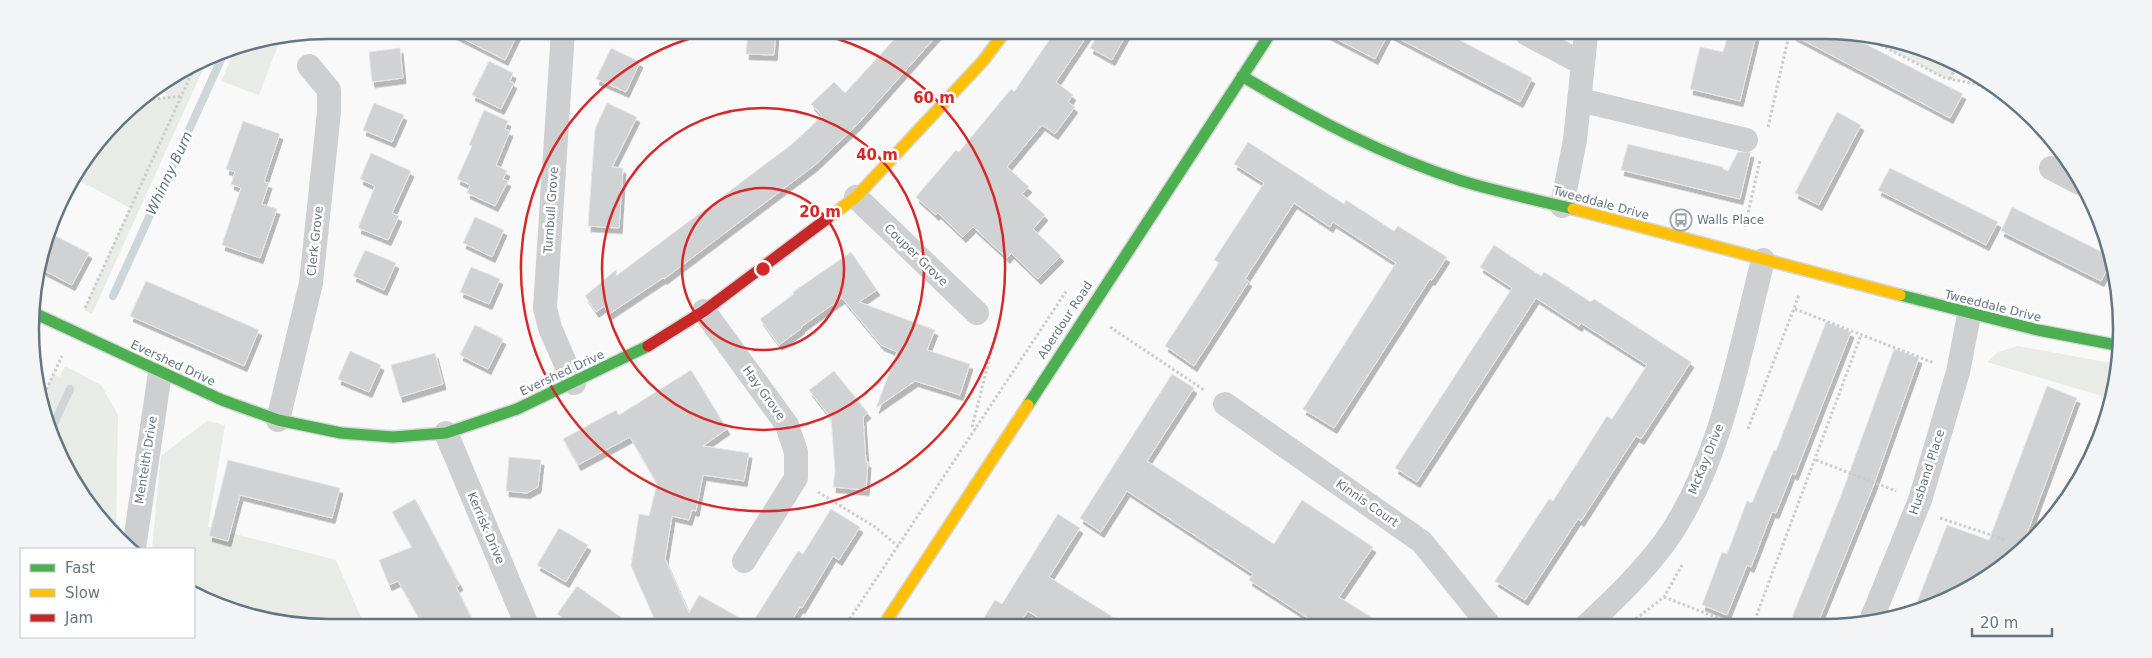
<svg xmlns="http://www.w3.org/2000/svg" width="2152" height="658" viewBox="0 0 2152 658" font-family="'DejaVu Sans',sans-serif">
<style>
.green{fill:#e8ebe6}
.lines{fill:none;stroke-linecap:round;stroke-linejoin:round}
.stream{stroke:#ced6d9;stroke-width:8}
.building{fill:#d0d2d3;stroke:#e8e8e8;filter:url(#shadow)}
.fast-casing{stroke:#d5d6d7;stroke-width:14}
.slow-casing{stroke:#d5d6d7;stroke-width:14}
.jam-casing{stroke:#d5d6d7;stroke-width:14}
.path{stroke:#cbcccd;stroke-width:3;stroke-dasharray:2.5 2.5;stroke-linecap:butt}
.street{stroke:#cecfd0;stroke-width:24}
.fast{stroke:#4caf50;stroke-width:11}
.slow{stroke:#ffc107;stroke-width:11}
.jam{stroke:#c62828;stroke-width:11}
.ring{fill:none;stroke:#d62828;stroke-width:2.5}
.labels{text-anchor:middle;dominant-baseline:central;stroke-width:5;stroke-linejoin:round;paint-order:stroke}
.street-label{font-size:12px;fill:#657683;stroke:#fff}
.poi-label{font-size:12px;fill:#657683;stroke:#fff;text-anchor:start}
.water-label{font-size:14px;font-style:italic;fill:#60757c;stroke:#fff}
.rim{fill:none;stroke:#657683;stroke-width:2.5}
.centre{fill:#d62828;stroke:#fff;stroke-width:2.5}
.ring-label{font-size:15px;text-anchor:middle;font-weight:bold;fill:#d62828;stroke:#fff;stroke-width:5;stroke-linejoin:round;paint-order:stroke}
</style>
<defs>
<filter id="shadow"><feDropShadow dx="3" dy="5.5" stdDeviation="0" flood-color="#0004"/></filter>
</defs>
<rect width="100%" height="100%" fill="#f9f9f9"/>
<path class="green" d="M1863,36H1882L1956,67L1950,79L1945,78Z
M280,40L259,95L221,81L236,48Z
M209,56L92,314L84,310L130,208L75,178L132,104L138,101L166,98V83Z
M2018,346L2116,364V388L2112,399L1987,362L1998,352Z
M65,366L101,385L118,415L116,531L81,495L40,406L53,374L60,377Z
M207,421L225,425L208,527L336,560L363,622H270L194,590V549H152L161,456Z"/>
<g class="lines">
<path class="stream" d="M113,296L225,51
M51,430L70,389"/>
</g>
<path class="building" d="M446,30L519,31L505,60Z
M748,32H776L774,55L746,54Z
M901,32H940L858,124L815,165L664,279L663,278L609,314L604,306L596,312L585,296L617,269L616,276L791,145L822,116L811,104L834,82L845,93Z
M1054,33H1089L1056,82L1073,95L1068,102L1075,107L1055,134L1042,125L1007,167L1029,187L1022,194L1045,215L1033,229L1061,256L1038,279L1011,253L1007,258L973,227L963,237L938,213L936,215L916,197L956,150L959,152L1011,89L1014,92Z
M1099,33H1127L1112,60L1090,48Z
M1327,34H1388L1375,59Z
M1390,34H1448L1532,78L1520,102Z
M1728,35H1756L1740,101L1690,89L1700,47L1723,52Z
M1793,35L1850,36L1963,94L1950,118Z
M400,48L403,78L372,82L369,52Z
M611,48L640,62L626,92L596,79Z
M489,61L513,73L510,81L514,83L501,109L472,95Z
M374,103L404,115L392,142L363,130Z
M607,103L637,117L612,167L623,168L619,228L588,226L595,129Z
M484,110L508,121L505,129L510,131L496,165L507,171L503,179L508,181L495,206L467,193L470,185L457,179L472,146L469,145Z
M1837,112L1861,125L1819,205L1795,193Z
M243,121L280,134L264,182L269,183L262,204L277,209L260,258L222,245L241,188L231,184L235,172L226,169Z
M1248,142L1344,204L1346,200L1394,231L1398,226L1447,257L1432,280L1430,279L1334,428L1303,409L1396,263L1333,222L1330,227L1294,203L1245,279L1249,281L1194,366L1165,346L1219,263L1214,260L1264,183L1234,164Z
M1628,144L1723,167V169L1728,171L1738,152H1751L1740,199L1621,170Z
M371,153L411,171L392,213L399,216L388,240L358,228L375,186L360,179Z
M1890,168L1998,222L1986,245L1878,190Z
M2012,207L2110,256L2112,260L2101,281L2001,231Z
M475,217L504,230L492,257L463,243Z
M50,233L89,253L72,285L39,268Z
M1494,245L1541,276L1544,272L1591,302L1594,299L1691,362L1641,439L1636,436L1581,521L1578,519L1525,600L1495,581L1549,499L1553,501L1607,416L1612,419L1647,365L1581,323L1579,326L1536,298L1417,482L1395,468L1512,288L1480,267Z
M365,250L396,263L384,290L353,276Z
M851,252L877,290L859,302L935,330L927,350L970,364L960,395L915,381L876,408L897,352L881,345L842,298L801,327L802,328L779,345L760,319L794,294L793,292Z
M471,267L500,279L489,304L460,292Z
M146,281L259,330L244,366L130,316Z
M1826,322L1851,332L1795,475L1792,473L1776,513L1772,512L1751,567L1747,565L1727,615L1702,605L1722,552L1727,554L1747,501L1752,503L1774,450L1776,451Z
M475,325L503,339L488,369L460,355Z
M1894,349L1919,358L1873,487L1817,625H1789L1842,493Z
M350,351L381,365L369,392L338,379Z
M435,353L443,384L400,397L391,365Z
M691,370L727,429L703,446L749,453L744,481L703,475L696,511L692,510L689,520L672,516L665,559L689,613L699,595L749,623H656L631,566L639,514L649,516L657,484L630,437L578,465L563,439L616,410L619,415Z
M834,371L868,413L863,417L866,462H868L866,490L833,487L835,471L831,418L809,390Z
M1172,374L1194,388L1147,461L1274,544L1302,500L1373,547L1339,597L1382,624H1317L1249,580L1253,574L1127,491L1101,532L1080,518Z
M2047,386L2077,398L2019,555L1955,597L1914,610L1947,525L1989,540Z
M509,457L541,460L538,487L527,493L506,491Z
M228,460L340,488L332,518L240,495L228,541L209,536Z
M415,499L460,585L456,587L474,623L421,622L398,581L389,585L379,560L412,547L392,512Z
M831,509L860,527L839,560L833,556L802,608L800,607L790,623H752L798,551L803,554Z
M1058,514L1080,528L1049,577L1124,624H1048L1028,611L1023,618L1032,624H980L995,600L1002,604Z
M559,528L588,545L566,582L537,565Z
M577,586L629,623H570L557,614Z"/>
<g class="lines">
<g class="fast-casing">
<path id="fast" d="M1242,76C1312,118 1384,156 1462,181C1499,192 1536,200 1573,209
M1900,295L2038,330L2116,345
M34,313L222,400L278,420L341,433L393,437L446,433L517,409L648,346
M1028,405L1270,34"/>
</g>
<g class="slow-casing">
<path id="slow" d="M1573,209L1900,295
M828,218L856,197L983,61L1004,33
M885,623L1028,405"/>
</g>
<g class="jam-casing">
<path id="jam" d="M648,346L704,311L828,218"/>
</g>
<path class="path" d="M1863,36L1945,78L1976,84L2010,102
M1950,79L1956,67
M138,101L181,96
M1768,127L1789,35
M1745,227L1760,160
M85,308L196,64
M1795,309L1934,363
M1110,327L1204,390
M40,403L62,356
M1748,429L1799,295
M976,430L972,427L996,333L994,332
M1816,460L1896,491
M818,492L875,527L899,547
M1940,518L2006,540
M2022,545L2026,546
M1664,597L1736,625
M847,623L1067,290
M1628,625L1664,597L1682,565
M1753,625L1861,335"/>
<path class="street" d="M563,31L545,308L550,328L574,383
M1527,34L1582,63
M1580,100L1746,140
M2051,168L2080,183
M856,197L977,313
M1562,206L1575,140L1586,35
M704,311L787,425L796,452V478L744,561
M1225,404L1422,542L1489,625
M278,420L311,283L329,112V90L309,66
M446,433L526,623
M134,548L160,373
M1870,623L1920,500L1958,372L1969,315
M1587,625C1615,599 1642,573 1665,542C1720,466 1740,350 1763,260"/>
<use href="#fast" class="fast"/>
<use href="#slow" class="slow"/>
<use href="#jam" class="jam"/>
</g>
<g class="ring">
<circle cx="763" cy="269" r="81"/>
<circle cx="763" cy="269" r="161"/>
<path d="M811 32A242 242 0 1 1 715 32"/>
</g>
<defs>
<g id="bus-ring" transform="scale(1.125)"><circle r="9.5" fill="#fff" stroke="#99a4ac" stroke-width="1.5"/><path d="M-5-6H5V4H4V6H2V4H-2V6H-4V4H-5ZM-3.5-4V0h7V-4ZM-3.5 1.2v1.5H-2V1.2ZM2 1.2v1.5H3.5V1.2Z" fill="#99a4ac"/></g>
</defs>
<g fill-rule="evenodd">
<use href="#bus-ring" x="1681" y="220"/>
</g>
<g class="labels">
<g class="street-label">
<text transform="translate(1601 203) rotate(15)">Tweeddale Drive</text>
<text transform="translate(551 210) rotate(-86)">Turnbull Grove</text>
<text transform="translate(315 241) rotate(-84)">Clerk Grove</text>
<text transform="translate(916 255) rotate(44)">Couper Grove</text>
<text transform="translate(1993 306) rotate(14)">Tweeddale Drive</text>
<text transform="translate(1065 320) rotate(-57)">Aberdour Road</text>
<text transform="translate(173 363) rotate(25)">Evershed Drive</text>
<text transform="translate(562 373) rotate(-25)">Evershed Drive</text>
<text transform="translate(764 393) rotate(54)">Hay Grove</text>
<text transform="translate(1706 459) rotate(-68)">McKay Drive</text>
<text transform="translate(146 460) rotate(-81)">Menteith Drive</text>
<text transform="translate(1927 472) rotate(-72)">Husband Place</text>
<text transform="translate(1367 503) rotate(35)">Kinnis Court</text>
<text transform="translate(486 528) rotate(67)">Kerrisk Drive</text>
</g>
<g class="poi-label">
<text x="1697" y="220">Walls Place</text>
</g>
<g class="water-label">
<text transform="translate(169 173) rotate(-65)">Whinny Burn</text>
</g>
</g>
<path d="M0 0H2152V658H0ZM329 39H1823A290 290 0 0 1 2113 329V329A290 290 0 0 1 1823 619H329A290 290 0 0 1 39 329V329A290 290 0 0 1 329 39Z" fill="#f3f4f5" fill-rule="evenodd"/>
<path class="rim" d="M329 39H1823A290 290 0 0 1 2113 329V329A290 290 0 0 1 1823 619H329A290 290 0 0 1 39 329V329A290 290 0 0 1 329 39Z"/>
<circle cx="763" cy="269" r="8" class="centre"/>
<g class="ring-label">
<text x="934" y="103">60 m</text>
<text x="877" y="160">40 m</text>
<text x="820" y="217">20 m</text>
</g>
<rect x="20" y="548" width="175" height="90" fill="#ffffff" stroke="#c1c8cd"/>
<rect x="30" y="564" width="25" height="8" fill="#4caf50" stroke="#c1c8cd"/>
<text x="65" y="573" font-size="15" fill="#657683">Fast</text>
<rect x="30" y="589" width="25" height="8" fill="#ffc107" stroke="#c1c8cd"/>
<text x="65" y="598" font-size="15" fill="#657683">Slow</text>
<rect x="30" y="614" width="25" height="8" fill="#c62828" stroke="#c1c8cd"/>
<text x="65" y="623" font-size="15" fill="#657683">Jam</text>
<path d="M1972 628v8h80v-8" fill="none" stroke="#657683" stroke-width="2.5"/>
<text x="1980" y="628" font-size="15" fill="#657683" stroke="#ffffff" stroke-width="4" paint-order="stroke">20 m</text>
</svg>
